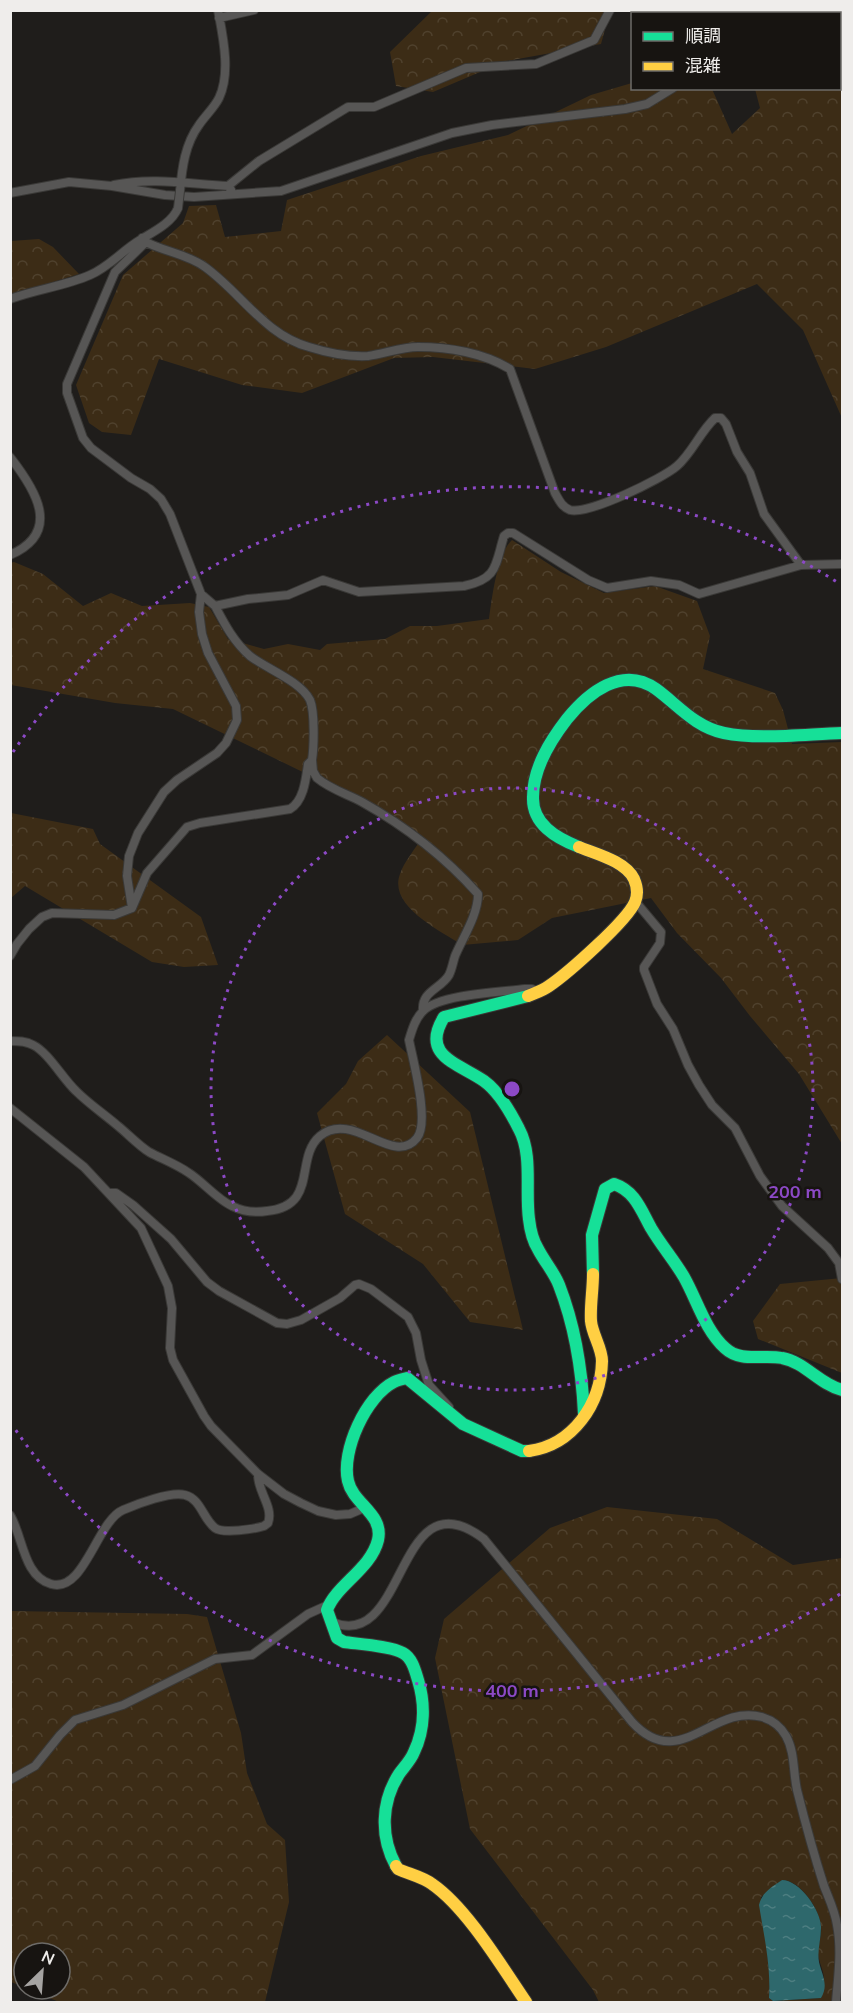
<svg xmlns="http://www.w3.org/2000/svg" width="853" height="2013" viewBox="0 0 853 2013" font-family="Mulish,'Noto Sans JP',sans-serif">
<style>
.forest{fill:url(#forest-crowns);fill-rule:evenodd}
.water{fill:url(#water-ripples)}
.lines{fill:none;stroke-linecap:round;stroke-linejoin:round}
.street-casing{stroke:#3a3937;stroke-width:10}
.fast-casing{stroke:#3a3937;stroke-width:14}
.slow-casing{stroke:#3a3937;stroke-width:14}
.street{stroke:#575655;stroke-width:8}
.fast{stroke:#16e098;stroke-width:12}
.slow{stroke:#ffcf43;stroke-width:12}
.street-bridge-casing{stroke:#3a3937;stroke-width:10;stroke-linecap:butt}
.street-bridge{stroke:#575655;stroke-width:8}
.ring{fill:none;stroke:#8c49c6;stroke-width:3;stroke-dasharray:3 6}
.centre{fill:#8c49c6;stroke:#171411;stroke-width:3}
.ring-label{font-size:18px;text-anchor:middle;font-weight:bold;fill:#8c49c6;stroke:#171411;stroke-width:5;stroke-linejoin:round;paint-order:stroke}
</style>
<defs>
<pattern id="forest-crowns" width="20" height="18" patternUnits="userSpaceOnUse" patternTransform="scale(1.5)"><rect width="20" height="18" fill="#3c2c16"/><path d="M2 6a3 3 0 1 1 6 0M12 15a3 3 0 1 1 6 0" fill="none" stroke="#4f412d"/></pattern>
<pattern id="water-ripples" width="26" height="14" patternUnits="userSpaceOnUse" patternTransform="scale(1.5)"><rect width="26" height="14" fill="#2e686c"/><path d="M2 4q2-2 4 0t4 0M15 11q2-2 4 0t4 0" fill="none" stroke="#4d7e81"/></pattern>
</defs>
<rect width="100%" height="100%" fill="#1f1d1b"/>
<path class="forest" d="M432,11H610L601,44L506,61L433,92L396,86L390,52Z
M840,75L842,77V418L803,330L757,284L606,347L535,369L433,357L394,358L302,393L242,385L159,359L131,435L102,432L89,423L76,385L123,275L183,223L189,206L216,205L225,237L281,231L287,200L421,156L508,135L591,95L632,83V88L712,89L732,134L760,108L755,89L840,88Z
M39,239L53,247L79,274L11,295V241Z
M512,540L561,572L604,593L655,586L697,601L710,636L703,669L775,693L783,710L792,744L842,742V1144L799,1074L750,1016L721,978L677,933L651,898L552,918L518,940L462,945C439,930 388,906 400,874C404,862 415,849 422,838L381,810L173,709L115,703L11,685L10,563L14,562L43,574L83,606L111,593L142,606L190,603L209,607L228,639L264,649L288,644L320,650L327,644L385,639L410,626H437L489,619C492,598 497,554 512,540Z
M11,813L93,829L100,844L201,917L218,965L184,967L152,962L25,886L11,898Z
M387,1035L470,1112L523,1330L470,1322L423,1264L345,1214L317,1113L346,1084L358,1061Z
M842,1278V1373L758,1339L753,1321L780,1284Z
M607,1507L717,1519L793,1565L842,1558V2002H599L593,1990L470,1829L435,1658L444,1619L550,1528ZM782,1880C801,1880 821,1911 821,1928C822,1936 818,1944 818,1952C818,1961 824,1970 824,1979C824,1985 822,1992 821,1998L773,2001L769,1998L770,1980L761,1897Z
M11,1611L187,1614L207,1617L241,1733L247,1773L267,1824L285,1840L289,1902L265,2002H59L28,1989H60V1953H24V1987L11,1982Z"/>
<path class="water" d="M782,1880C800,1880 822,1912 821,1928C821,1940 817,1950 819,1962C822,1975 829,1985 821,1998L773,2001L769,1998C771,1966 764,1936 759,1905C762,1892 772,1887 782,1880Z"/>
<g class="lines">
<g class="street-casing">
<path id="street" d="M219,18L254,10
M840,42H842
M114,185C151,177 190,184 228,186L231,190
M228,186L259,161L348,107H374L466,68L536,64L594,40L610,10
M180,191C182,168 185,144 199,125C205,116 214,108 219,98C231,73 223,37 218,10
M10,193L69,182L112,186L165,195L194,197L281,191L452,133L492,125L625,109L647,104L673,88
M146,242C165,252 187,254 205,267C241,293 265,335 309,347C328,353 348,357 368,356C384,354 401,347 418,347C449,347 484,353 510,369L555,493C559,500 562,507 570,510C588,515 662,479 677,466C692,453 700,432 715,418H721L726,424L737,452L750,473L764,514L801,565
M10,299C37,289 65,286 90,275C109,267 123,250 140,240C153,232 172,223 178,208
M10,457C35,489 63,532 10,555
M201,594L215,606L248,599L288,595L323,580L359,592L464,586C498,579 495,565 504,536L508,533H513L588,580L607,588L651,581L679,585L699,594L801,565L842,564
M312,760L313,771L317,778C330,789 347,794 362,802C405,826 445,857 478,894C478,915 463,937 455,956C453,962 452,969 449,975C441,989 421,991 423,1011
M635,901L661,932L660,943L644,967V970L657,1004L673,1029L688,1065L699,1085L712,1105L735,1128L760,1176L782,1206L828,1248L839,1263L842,1279
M132,908L147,873L187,827L200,823L290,809C304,801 306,778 308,764L312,760C314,747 315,712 310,700C300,681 267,669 250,656C234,642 225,625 215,606
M10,956L17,944L29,929L42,917L52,913L114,915L132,908L127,876L129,856L138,833L164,792L177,780L217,753L226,743L237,720L236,706L208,653L202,634L199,612L201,594L170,514L161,499L150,489L131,478L91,448L83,438L67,393V384L115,272L146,242L142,238
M10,1041C18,1041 26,1041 33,1045C48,1052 63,1079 76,1091C89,1104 104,1114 118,1126C128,1134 138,1145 149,1152C162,1159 176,1164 189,1173C203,1182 218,1200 232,1206C244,1212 255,1213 267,1211C319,1206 294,1158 320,1136C353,1109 393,1168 417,1138C430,1122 413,1061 409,1040C412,1030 415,1019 423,1011C440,994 501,992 525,989H532L537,992
M10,1108L84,1167L141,1228L168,1286L172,1308L170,1348L173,1360L204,1416L211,1426L258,1474L284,1494L301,1503L318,1511L336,1515L350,1514L364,1508
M109,1193H116L133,1205L171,1239L207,1282L219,1291L277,1323L287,1324L301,1320L340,1298L355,1285L359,1284L371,1289L408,1317L416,1333L421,1360L429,1385L449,1407
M10,1515C23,1536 23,1576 51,1584C84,1594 97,1521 123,1510C137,1504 171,1491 185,1495C201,1499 203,1519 215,1528C223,1534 254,1529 264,1526L268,1523C274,1507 257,1491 258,1474
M332,1622C408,1654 395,1471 484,1539L632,1722C680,1774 712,1703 762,1717C772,1720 781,1727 786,1736C795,1752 793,1772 797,1790C805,1822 814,1855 824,1886C829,1899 835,1911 837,1925C842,1951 838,1977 836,2002
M10,1780L35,1766L60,1735L75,1720L123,1705L215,1659L252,1655L308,1614L328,1605"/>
</g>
<g class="fast-casing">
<path id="fast" d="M579,847C556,838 532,824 533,797C533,768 550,741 567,719C588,693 622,665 656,689C678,705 695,727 724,733C758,740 807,734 842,733
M528,996L444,1017C420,1056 458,1063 484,1081C498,1091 511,1113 519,1129C533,1155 525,1190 529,1219C530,1228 533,1241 538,1249C544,1261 554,1272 559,1285C575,1326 582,1370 584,1414
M593,1274L592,1235L605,1189L614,1184C635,1191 641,1210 651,1228C661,1245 674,1260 684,1277C697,1300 705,1330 725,1348C741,1363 763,1354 782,1358C805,1362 819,1384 842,1390
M396,1866C380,1837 381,1802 399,1774C404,1767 411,1760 414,1752C425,1729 425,1703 418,1680C415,1670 412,1658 403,1653C391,1646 358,1644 344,1642L337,1638L327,1610C336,1585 371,1569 378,1540C384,1514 353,1504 348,1481C341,1451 366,1396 394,1382C398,1380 403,1379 407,1378L463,1424L522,1451H529"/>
</g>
<g class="slow-casing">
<path id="slow" d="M528,996C535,993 542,991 549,986C568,973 627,921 635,902C638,895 637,886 634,879C625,861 596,854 579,847
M529,1451C573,1445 601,1404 602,1361C602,1348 592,1334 591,1321C590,1306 593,1290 593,1274
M396,1866L398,1869C409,1874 423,1877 432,1884C467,1908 502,1967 526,2002"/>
</g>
<use href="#street" class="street"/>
<use href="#fast" class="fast"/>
<use href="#slow" class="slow"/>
<g class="street-bridge-casing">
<path id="street-bridge" d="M178,208L180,191"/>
</g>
<use href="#street-bridge" class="street-bridge"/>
</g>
<g class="ring">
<circle cx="512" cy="1089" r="301"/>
<path d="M840 1594A602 602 0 0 1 13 1426M13 752A602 602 0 0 1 840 584"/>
</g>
<circle cx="512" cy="1089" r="9" class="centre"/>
<g class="ring-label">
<text x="795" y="1198">200 m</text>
<text x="512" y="1697">400 m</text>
</g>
<rect width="853" height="2013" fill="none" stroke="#efedeb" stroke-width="24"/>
<rect x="631" y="12" width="210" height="78" fill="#171411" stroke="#6d6b68" stroke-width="1.5"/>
<rect x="643" y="32" width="30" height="9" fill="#16e098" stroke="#6d6b68" stroke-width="1.5"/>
<text x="685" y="42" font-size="18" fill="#efedeb">順調</text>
<rect x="643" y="62" width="30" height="9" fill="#ffcf43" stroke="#6d6b68" stroke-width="1.5"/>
<text x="685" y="72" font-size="18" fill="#efedeb">混雑</text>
<g transform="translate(42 1971) rotate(25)"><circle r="28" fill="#171411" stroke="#6d6b68" stroke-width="1.5"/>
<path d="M0-4.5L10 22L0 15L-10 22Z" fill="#a6a4a2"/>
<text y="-9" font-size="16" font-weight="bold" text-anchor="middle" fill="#efedeb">N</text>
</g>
</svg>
